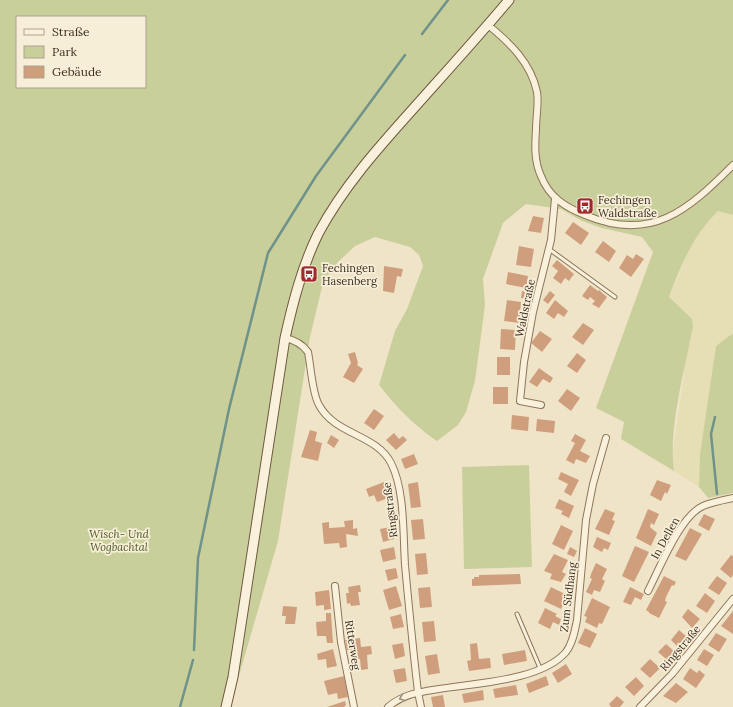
<svg xmlns="http://www.w3.org/2000/svg" width="733" height="707" viewBox="0 0 733 707" font-family="Lora,serif">
<style>
.farmland{fill:#e6deb5}
.green{fill:#c9cf9b;fill-rule:evenodd}
.lines{fill:none;stroke-linecap:round;stroke-linejoin:round}
.stream{stroke:#6f938a;stroke-width:2.5}
.building{fill:#cf9f7d}
.service-casing{stroke:#8d765c;stroke-width:5}
.minor-casing{stroke:#8d765c;stroke-width:8}
.secondary-casing{stroke:#6f573f;stroke-width:11}
.service{stroke:#faf1dc;stroke-width:3}
.minor{stroke:#faf1dc;stroke-width:6}
.secondary{stroke:#faf1dc;stroke-width:9}
.oneway{stroke:#9c907e}
.labels{text-anchor:middle;dominant-baseline:central;stroke-width:3.5;stroke-linejoin:round;paint-order:stroke}
.poi-label{font-size:11px;fill:#3d2e20;stroke:#f7eed8;text-anchor:start}
.street-label{font-size:11px;fill:#3d2e20;stroke:#f7eed8}
.park-label{font-size:11px;font-style:italic;fill:#4d5a26;stroke:#f7eed8}
</style>
<rect width="100%" height="100%" fill="#f0e4c8"/>
<path class="farmland" d="M718,211L733,215V334L729,335L716,346L700,454L699,487L674,471L672,457L684,374L669,297L689,251L708,220Z"/>
<path class="green" d="M0,0H733V215L718,211C694,234 680,267 669,297L692,319L693,326C685,369 668,429 674,471L621,439L624,422L596,408L653,252L642,237L602,228L582,221L561,209L526,204L503,223L483,279L485,305L475,381L466,412L458,425L437,441C416,427 395,406 379,385L395,331L407,309L423,266L419,255L410,247L375,237L355,246L338,262L323,283L310,337L278,541L230,707H0ZM17,17H145V87H17Z
M733,334V493L708,498L699,487L700,454L716,346L730,335Z
M529,465L532,567L464,569L462,467Z"/>
<g class="lines">
<path class="stream" d="M422,34L448,0
M715,417L711,434L717,494
M194,650L198,558L229,409L268,253L316,176L405,55
M180,707L193,660"/>
</g>
<path class="building" d="M533,216L544,218L541,233L528,231Z
M573,222L589,233L581,245L565,233Z
M603,241L616,251L609,262L595,252Z
M519,246L534,249L531,267L516,265Z
M636,254L644,259L631,277L619,268L627,255L633,259Z
M557,260L574,274L569,281L565,278L561,284L553,278L558,271L552,266Z
M384,266L403,269L401,277L397,276L394,293L383,291Z
M508,272L528,276L526,288L506,284Z
M590,285L598,291L599,290L607,297L599,308L592,304L595,301L590,297L588,300L582,296Z
M522,291L528,292L526,299L521,298Z
M550,291L555,295L548,304L543,300Z
M507,300L521,302L519,323L504,321Z
M555,300L568,311L564,317L558,313L554,319L546,313Z
M583,323L594,330L583,345L572,337Z
M501,329L516,330L515,350L500,349Z
M540,331L552,339L542,352L531,343Z
M355,352L358,363L357,365L363,369L354,383L343,377L351,363L348,354Z
M577,353L586,360L577,373L567,366Z
M497,357H510V375H497Z
M539,368L553,378L550,383L543,379L537,387L529,382Z
M493,387H508V404H493Z
M567,389L580,398L571,411L558,401Z
M374,409L384,416L374,430L364,423Z
M512,415L529,417L528,431L511,429Z
M537,419L555,421L554,433L536,431Z
M310,430L317,432L315,441L322,443L318,461L301,457Z
M394,433L399,439L403,436L407,440L396,450L386,440Z
M575,434L586,440L580,451L590,456L586,463L576,459L574,464L566,460L575,443L571,441Z
M331,435L339,440L334,448L327,443Z
M414,454L418,464L405,469L401,459Z
M561,472L579,480L571,496L564,492L568,484L558,479Z
M657,480L671,485L667,494L665,492L661,501L650,495Z
M384,482L389,498L377,502L374,495L369,497L366,489Z
M418,482L421,507L411,508L408,484Z
M559,499L574,506L569,518L561,514L563,511L555,508Z
M605,509L615,513L612,520L615,521L609,535L595,529Z
M648,509L659,514L654,525L651,523L650,527L657,533L651,546L636,538Z
M704,514L715,519L709,531L698,525Z
M423,519L425,539L413,540L411,520Z
M353,520V529L357,528L358,536L346,534L347,547L340,548L339,543L324,544L322,523L329,522V528L345,527L344,521Z
M561,525L573,531L564,550L552,544Z
M391,527L394,539L383,542L380,529Z
M690,528L702,534L686,561L675,556Z
M597,537L611,543L608,550L604,548L602,552L593,547Z
M635,546L649,552L634,582L622,576Z
M394,547L396,559L383,562L380,550Z
M570,547L577,551L574,557L567,554Z
M426,553L428,574L417,575L415,554Z
M554,554L568,560L562,572L566,574L561,582L550,579L552,574L544,571Z
M731,555L733,556V575L731,578L720,569Z
M596,563L607,569L602,579L605,581L600,592L594,590L592,595L586,592L592,579L590,578L591,574Z
M396,568L398,578L388,581L385,570Z
M520,574L521,584L472,586V579H474V577H479V575Z
M664,576L676,582L674,586L672,585L666,597L665,601L667,602L659,618L649,613V612L646,610Z
M717,576L727,583L719,595L708,588Z
M360,585L361,592H358L360,605L351,606L350,603L347,604L346,593H349L348,587Z
M396,586L402,606L389,610L383,590Z
M430,587L432,607L420,608L418,588Z
M551,587L567,595L561,609L544,601Z
M630,587L644,594L641,600L635,597L631,605L623,602Z
M329,590L331,609L324,610V605L316,606L315,592Z
M705,593L715,601L707,613L696,606Z
M592,598L610,607L602,624L599,623L597,628L585,622L587,617L584,616Z
M283,606L297,607L295,624H285L286,616H282Z
M545,608L557,614L555,616L561,619L559,625L553,622L550,629L538,623Z
M688,609L700,619L692,628L682,617Z
M733,611V634L721,626Z
M326,613H331L333,643H327L326,636H317L316,622L326,621Z
M401,614L404,627L393,629L390,617Z
M434,621L436,641L424,642L422,622Z
M585,628L597,634L590,648L578,643Z
M679,630L687,637L678,647L671,640Z
M716,633L727,639L719,652L708,645Z
M360,638L361,647L371,646L372,654L367,655L368,669L361,670L360,659H352L351,650H347L345,640Z
M403,643L405,656L395,659L392,645Z
M477,643L479,659L490,658L491,668L469,671L467,661L471,660L470,644Z
M666,644L675,652L667,660L658,652Z
M333,649L337,666L327,668L326,659L318,660L317,654Z
M704,649L714,655L707,666L697,660Z
M525,650L527,661L504,665L502,654Z
M437,654L440,673L428,675L425,656Z
M650,659L660,668L650,678L640,669Z
M566,664L572,674L558,683L552,673Z
M405,668L407,681L396,683L393,670Z
M690,668L697,673L699,670L705,675L696,688L683,679Z
M344,676L348,697L338,699L337,693L328,695L324,681Z
M546,676L549,685L529,693L526,684Z
M636,677L644,686L634,696L625,687Z
M676,683L688,692L676,703L663,696Z
M516,685L518,695L495,698L493,689Z
M483,690L484,700L464,703L462,694Z
M443,695L445,707H433L431,697Z
M617,696L624,702L620,707H611L609,704Z
M345,701L346,705L344,707H327Z"/>
<g class="lines">
<g class="service-casing">
<path id="service" d="M549,249L615,297
M517,614L540,668"/>
</g>
<g class="minor-casing">
<path id="minor" d="M488,25C510,43 531,63 537,92C539,103 536,117 536,129C535,145 534,161 541,176C549,197 565,207 585,215C652,243 688,210 733,165
M285,338C295,340 302,344 308,352C311,367 312,393 319,405C335,435 376,434 391,463C405,490 403,535 405,565C409,608 413,650 418,692L421,707
M541,405L520,401L524,362L533,312L551,240L555,199
M335,586L341,642L354,707
M648,591C660,568 680,516 703,506C712,502 723,500 733,498
M388,707C403,694 420,692 439,689C475,683 541,681 566,652C573,643 575,630 577,620L586,520L593,484L606,438
M640,707L672,674L733,599"/>
</g>
<g class="secondary-casing">
<path id="secondary" d="M226,707L233,677L285,338C293,302 302,267 318,234C343,187 378,148 413,109C445,73 478,37 509,0"/>
</g>
<use href="#service" class="service"/>
<use href="#minor" class="minor"/>
<use href="#secondary" class="secondary"/>
</g>
<defs><path id="oneway-chevron" d="M-2-3.5L2.5 0L-2 3.5" fill="none" stroke-width="1.6" stroke-linecap="round" stroke-linejoin="round"/></defs>
<use class="oneway" href="#oneway-chevron" transform="translate(402 698) rotate(157)"/>
<defs>
<g id="bus-square" transform="scale(0.9)"><rect x="-9" y="-9" width="18" height="18" rx="4" fill="#9e2a2b" stroke="#f7eed8"/><path d="M-5-6H5V4H4V6H2V4H-2V6H-4V4H-5ZM-3.5-4V0h7V-4ZM-3.5 1.2v1.5H-2V1.2ZM2 1.2v1.5H3.5V1.2Z" fill="#fff"/></g>
</defs>
<g fill-rule="evenodd">
<use href="#bus-square" x="585" y="206"/>
<use href="#bus-square" x="309" y="274"/>
</g>
<g class="labels">
<g class="poi-label">
<text x="598" y="200">Fechingen<tspan x="598" dy="13">Waldstraße</tspan></text>
<text x="322" y="268">Fechingen<tspan x="322" dy="13">Hasenberg</tspan></text>
</g>
<g class="street-label">
<text transform="translate(525 308) rotate(-78)">Waldstraße</text>
<text transform="translate(390 510) rotate(-97)">Ringstraße</text>
<text transform="translate(665 538) rotate(-61)">In Dellen</text>
<text transform="translate(568 597) rotate(-83)">Zum Südhang</text>
<text transform="translate(353 645) rotate(81)">Ritterweg</text>
<text transform="translate(680 648) rotate(-50)">Ringstraße</text>
</g>
<g class="park-label">
<text x="119" y="534">Wisch- Und<tspan x="119" dy="13">Wogbachtal</tspan></text>
</g>
</g>
<rect x="16" y="16" width="130" height="72" fill="#f7eed8" stroke="#ada18e"/>
<rect x="24" y="29" width="20" height="6" fill="#faf1dc" stroke="#ada18e"/>
<text x="52" y="36" font-size="12" fill="#3d2e20">Straße</text>
<rect x="24" y="46" width="20" height="12" fill="#c9cf9b" stroke="#ada18e"/>
<text x="52" y="56" font-size="12" fill="#3d2e20">Park</text>
<rect x="24" y="66" width="20" height="12" fill="#cf9f7d" stroke="#ada18e"/>
<text x="52" y="76" font-size="12" fill="#3d2e20">Gebäude</text>
</svg>
